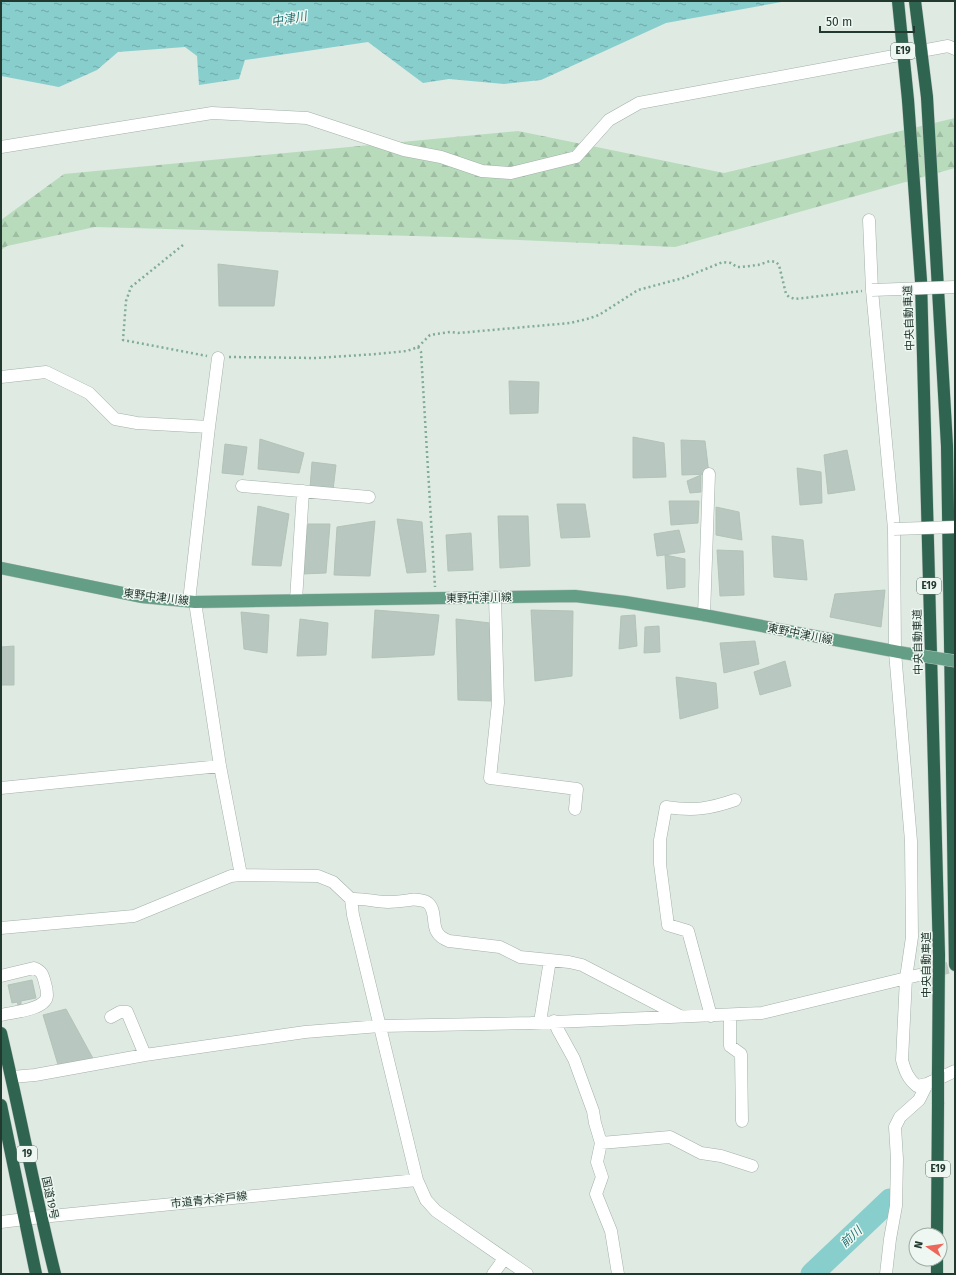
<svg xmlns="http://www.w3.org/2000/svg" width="956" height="1275" viewBox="0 0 956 1275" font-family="'Fira Sans','Noto Sans JP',sans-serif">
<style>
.forest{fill:url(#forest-firs)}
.water{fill:url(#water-ripples)}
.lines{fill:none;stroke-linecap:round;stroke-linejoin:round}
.river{stroke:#88cecd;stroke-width:23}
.building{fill:#b8c7bf;stroke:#b2c3b9}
.minor-tunnel{stroke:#b9c7bf;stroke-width:12;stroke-dasharray:12 6;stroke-linecap:butt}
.minor-casing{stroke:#a2b1a9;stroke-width:13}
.major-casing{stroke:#bcc4c1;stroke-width:13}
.highway-casing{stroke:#bcc4c1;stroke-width:13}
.path{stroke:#81ad97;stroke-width:2.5;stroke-dasharray:2 3;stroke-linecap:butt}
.minor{stroke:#fff;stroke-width:12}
.major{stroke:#659e86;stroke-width:12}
.highway{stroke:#2e6450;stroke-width:12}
.minor-bridge-casing{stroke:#a2b1a9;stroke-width:13;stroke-linecap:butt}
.major-bridge-casing{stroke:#bcc4c1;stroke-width:13;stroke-linecap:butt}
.highway-bridge-casing{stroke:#bcc4c1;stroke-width:13;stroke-linecap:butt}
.minor-bridge{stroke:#fff;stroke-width:12}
.major-bridge{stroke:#659e86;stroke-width:12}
.highway-bridge{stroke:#2e6450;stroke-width:12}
.labels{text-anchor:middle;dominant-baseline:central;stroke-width:3;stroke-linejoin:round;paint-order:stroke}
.shield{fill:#eff7f2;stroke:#5f726a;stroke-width:1}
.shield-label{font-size:10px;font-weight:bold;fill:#21392f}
.street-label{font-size:11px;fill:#21392f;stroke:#eff7f2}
.water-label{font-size:12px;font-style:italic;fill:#1e7373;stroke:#eff7f2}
</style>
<defs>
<pattern id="forest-firs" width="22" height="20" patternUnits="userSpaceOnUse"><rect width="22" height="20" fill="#b8dbbc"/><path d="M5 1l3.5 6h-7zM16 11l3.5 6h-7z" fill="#9ebda2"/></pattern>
<pattern id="water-ripples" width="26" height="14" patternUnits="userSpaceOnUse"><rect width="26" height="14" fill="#88cecd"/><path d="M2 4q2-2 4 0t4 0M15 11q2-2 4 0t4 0" fill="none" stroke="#6fa8a7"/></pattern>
</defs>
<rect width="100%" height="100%" fill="#dfeae3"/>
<path class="forest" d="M955,118V168L675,247L449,237L95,227L7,246L1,250V220L64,174L518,131L724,173Z"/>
<path class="water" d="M1,1H787L666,23L541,80L504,84L449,79L423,83L368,42L245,60L239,79L199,85L197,56L185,47L118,52L97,70L59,87L1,76Z"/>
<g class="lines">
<path class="river" d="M812,1274L890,1200"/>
</g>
<path class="building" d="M218,264L278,271L274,306H219Z
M509,381L539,382L538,413L510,414Z
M633,437L664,443L666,477L633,478Z
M260,439L304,453L299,473L258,469Z
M681,440L705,441L709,474L682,475Z
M225,444L247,447L243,475L222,473Z
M847,450L855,490L828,494L824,455Z
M312,462L336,465L333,490L310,488Z
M797,468L821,472L822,503L800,505Z
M701,475V492L690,493L687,481Z
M669,501H699L698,523L671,525Z
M557,504H585L590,537L561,538Z
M258,506L289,514L281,566L252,565Z
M716,507L739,512L742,540L716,535Z
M498,516H528L530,566L500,568Z
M397,519L422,522L426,572L407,573Z
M375,521L370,576L334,575L337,527Z
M308,524H330L326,573L302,574Z
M679,530L685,552L657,556L654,534Z
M471,533L473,570L448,571L446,535Z
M772,536L803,540L807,580L774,577Z
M717,550L743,551L744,595L720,596Z
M665,555L685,559V587L667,589Z
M885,590L881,627L830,617L835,594Z
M375,610L439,615L434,655L372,658Z
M531,610L573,611L572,676L535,681Z
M241,612L269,615L267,653L244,649Z
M635,615L637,646L619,649L621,616Z
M300,619L328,623L326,655L297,656Z
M456,619L490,623L491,701L458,700Z
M659,626L660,652L644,653L645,627Z
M755,641L759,664L724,673L720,643Z
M14,646V685H1V647Z
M785,661L791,686L760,695L754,672Z
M676,677L716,683L718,708L680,719Z
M32,980L36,998L21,1001V1004L18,1005L17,1002L12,1003L8,985Z
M66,1009L95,1062L59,1068L43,1015Z"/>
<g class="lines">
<path class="minor-tunnel" d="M919,975L955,966"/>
<g class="minor-casing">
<path id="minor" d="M1,147L212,113L307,118L404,150L441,157L482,171L511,173L576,157L609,120L639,103L948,46L955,49
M869,220L872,290L894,529L895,652L911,841L912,937L906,978L902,1060C905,1071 908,1079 917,1086L927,1084L955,1071
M1,377L46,372L89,393L115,419L137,423L209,427
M242,486L369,497
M495,597L498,703L490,778L577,789L575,809
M296,600L303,491
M189,601L209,427L218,358
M195,602L220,766L241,875
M704,615L709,474
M1,788L220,766
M351,899C363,898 376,902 388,902C395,902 402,901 410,900C414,899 424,900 428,903C440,914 426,933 449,941L500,947L520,957L550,960
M1,928L134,916L231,876L241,875L318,876L333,882L351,899L353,915L417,1180L426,1200L436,1211L527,1274
M1,976L34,968C42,971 43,975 45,983C46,986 47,991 47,995C47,1010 12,1012 1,1015
M730,1015V1046L741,1054L742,1121
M711,1016L688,931L668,925L660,864V840L666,807C694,811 709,809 735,800
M111,1017L120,1012H127L145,1055
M554,1021L558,1030L574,1059L593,1111L595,1123L601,1143L597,1162L602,1177L596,1194L611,1231L618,1274
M540,1022L550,960L569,962L582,965L680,1016
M12,1077L35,1075L145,1055L305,1032L380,1026L531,1023L762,1013L919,975
M601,1143L670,1137L701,1153L721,1156L752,1166
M1,1222L41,1217L417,1180
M493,1274L504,1259
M886,1274L890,1239L896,1206L897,1159L895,1127L900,1117L919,1100L927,1084"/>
</g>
<g class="major-casing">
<path id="major" d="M1,568L142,597L195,602L575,596L625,602L704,615L904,653"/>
</g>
<g class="highway-casing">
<path id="highway" d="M927,97L947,446L955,965
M908,100L921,281L939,955L938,1072
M1,1033C20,1113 35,1194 55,1274
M1,1105L36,1274
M937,1235L938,1104
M937,1274V1259"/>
</g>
<path class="path" d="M183,245L131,287L126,301L123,340L207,356
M418,347L421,352L435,587
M229,357L316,358L377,354L407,351L418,347L430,335L450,332L458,333L570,323L587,319L599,315L638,290L683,278L723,262L731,263L737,267H741L758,265L770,261L776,262L779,265L786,294L789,297L795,299L862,291"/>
<use href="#minor" class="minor"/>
<use href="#major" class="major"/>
<use href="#highway" class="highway"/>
<g class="minor-bridge-casing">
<path id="minor-bridge" d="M872,290L955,287
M894,529L955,527"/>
</g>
<g class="major-bridge-casing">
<path id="major-bridge" d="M904,653L955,661"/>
</g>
<g class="highway-bridge-casing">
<path id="highway-bridge" d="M898,1L908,100
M915,1L927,97
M938,1104V1072"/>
</g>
<use href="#minor-bridge" class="minor-bridge"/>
<use href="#major-bridge" class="major-bridge"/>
<use href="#highway-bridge" class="highway-bridge"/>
</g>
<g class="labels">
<g class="shield">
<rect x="891" y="43" width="24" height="16" rx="3"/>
<rect x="917" y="578" width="24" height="16" rx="3"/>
<rect x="17" y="1146" width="20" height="16" rx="3"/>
<rect x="926" y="1161" width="24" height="16" rx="3"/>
</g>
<g class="shield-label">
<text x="903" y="51">E19</text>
<text x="929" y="586">E19</text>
<text x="27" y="1154">19</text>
<text x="938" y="1169">E19</text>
</g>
<g class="street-label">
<text transform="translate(909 318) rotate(-92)">中央自動車道</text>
<text transform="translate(156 597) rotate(7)">東野中津川線</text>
<text transform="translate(479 598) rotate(-1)">東野中津川線</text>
<text transform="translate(800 634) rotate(11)">東野中津川線</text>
<text transform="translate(918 642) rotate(-91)">中央自動車道</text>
<text transform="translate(926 965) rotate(-90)">中央自動車道</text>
<text transform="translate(50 1198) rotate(78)">国道19号</text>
<text transform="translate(209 1200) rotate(-6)">市道青木斧戸線</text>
</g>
<g class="water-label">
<text transform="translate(289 19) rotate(-10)">中津川</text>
<text transform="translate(851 1237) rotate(-43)">前川</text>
</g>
</g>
<rect width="956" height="1275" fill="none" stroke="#21392f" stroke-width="4"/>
<g transform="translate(928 1247) rotate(283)"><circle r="19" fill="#eff7f2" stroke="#9daba4"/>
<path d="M0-3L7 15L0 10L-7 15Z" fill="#ed665a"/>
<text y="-6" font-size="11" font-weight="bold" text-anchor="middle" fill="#21392f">N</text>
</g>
<path d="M820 26v6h94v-6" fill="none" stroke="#21392f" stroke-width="2"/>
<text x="826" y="26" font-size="12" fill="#21392f" stroke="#eff7f2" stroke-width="3" paint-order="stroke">50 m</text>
</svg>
